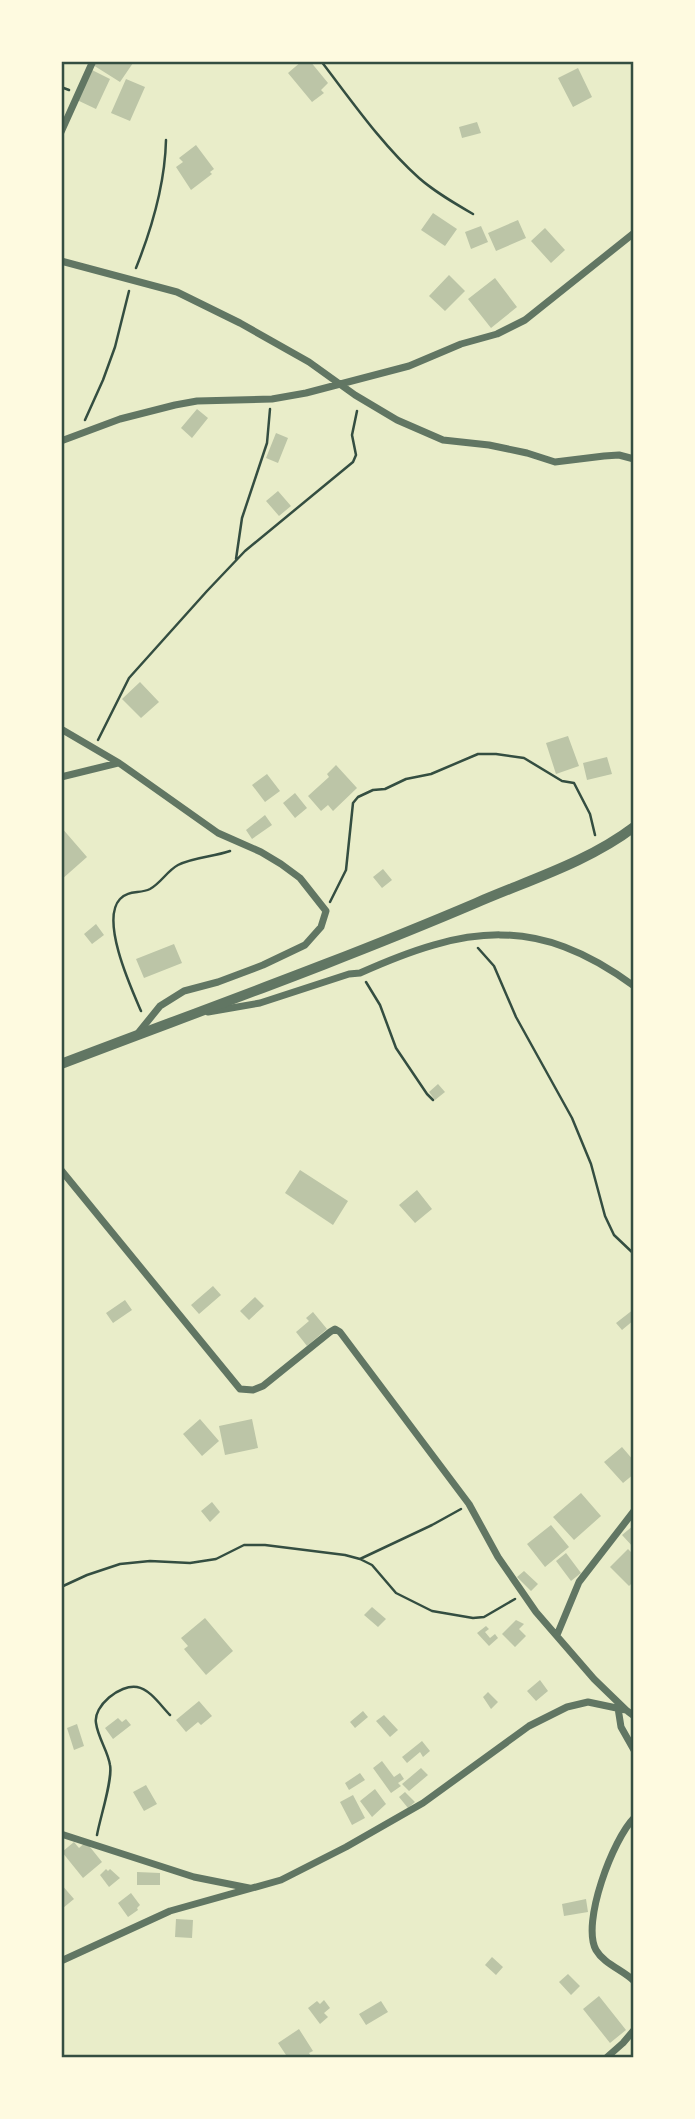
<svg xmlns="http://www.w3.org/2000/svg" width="695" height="2119" viewBox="0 0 695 2119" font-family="'Asap Condensed',sans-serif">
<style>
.building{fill:#bcc5a7}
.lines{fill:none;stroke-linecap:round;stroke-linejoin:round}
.path{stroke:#344e41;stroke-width:2.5}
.minor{stroke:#617663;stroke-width:7}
.tertiary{stroke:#617663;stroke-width:10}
.neatline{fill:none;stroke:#344e41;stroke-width:2.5}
</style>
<rect width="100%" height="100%" fill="#e9edc9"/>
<path class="building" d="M95,61H131L133,63L120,82L93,65Z
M302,61H310L328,83L321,90L324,93L312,102L288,73Z
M578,68L592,97L573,107L558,78Z
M92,70L110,79L96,109L77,100Z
M126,79L145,87L130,121L111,113Z
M477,122L481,133L462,138L459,127Z
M196,145L214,169L210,172L212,174L191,190L176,167L183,162L179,158Z
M433,213L457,229L445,246L421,230Z
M518,220L526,238L496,251L488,233Z
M481,226L488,242L471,249L465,232Z
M545,228L565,250L551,263L531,241Z
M449,275L465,291L445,311L429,296Z
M495,278L517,307L491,328L468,299Z
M197,409L208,418L192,438L181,428Z
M276,433L288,438L278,463L266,458Z
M278,491L291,506L279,516L266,501Z
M140,682L159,702L141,718L122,699Z
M568,736L579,766L556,774L546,743Z
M607,757L612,774L587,780L583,763Z
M336,765L357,788L333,811L328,805L321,811L308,796L329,777L327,774Z
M267,774L280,791L265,802L252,785Z
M295,793L307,808L295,818L283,803Z
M265,815L272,825L252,839L246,830Z
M61,827L87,857L61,880Z
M383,869L392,880L382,888L373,877Z
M96,924L104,935L92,944L84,934Z
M174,944L182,963L144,978L136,959Z
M438,1084L445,1092L435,1100L429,1092Z
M300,1170L348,1201L333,1225L285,1193Z
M417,1190L432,1209L415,1223L399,1205Z
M213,1286L221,1295L199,1314L191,1305Z
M255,1297L264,1306L249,1320L240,1311Z
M125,1300L132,1310L113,1323L106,1313Z
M634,1309V1320L622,1330L616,1323Z
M313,1312L327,1329L307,1346L296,1332L309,1321L306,1318Z
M200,1419L219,1441L202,1456L183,1434Z
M252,1419L258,1448L225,1455L219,1426Z
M622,1447L634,1461V1474L623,1483L604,1462Z
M581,1493L601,1516L574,1540L553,1517Z
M212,1502L220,1512L210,1522L201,1511Z
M551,1525L569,1547L545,1567L527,1544Z
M634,1525V1548L622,1535Z
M628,1549L634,1555V1581L629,1586L610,1567Z
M566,1553L581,1573L571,1581L556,1561Z
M524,1571L538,1584L531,1591L517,1577Z
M372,1607L386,1619L378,1627L364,1615Z
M205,1618L233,1651L206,1675L184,1649L188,1646L181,1638Z
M516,1620L524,1624L519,1629L526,1636L515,1647L502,1634Z
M486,1626L489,1629L485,1632L490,1638L495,1634L498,1638L489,1646L477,1633Z
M540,1680L548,1691L536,1701L527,1691Z
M488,1692L498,1702L491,1709L483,1697Z
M199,1701L212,1716L201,1725L198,1722L186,1732L176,1720Z
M363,1711L368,1717L355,1728L350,1722Z
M384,1715L398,1730L390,1737L376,1721Z
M118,1718L122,1722L126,1719L131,1725L113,1739L105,1728Z
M77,1724L84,1746L74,1750L67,1728Z
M422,1741L430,1751L423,1757L420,1752L407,1763L402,1757Z
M382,1761L394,1777L400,1773L404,1779L398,1783L401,1786L391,1793L373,1768Z
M421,1768L428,1775L409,1791L402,1784Z
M360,1773L365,1780L349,1790L345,1783Z
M146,1785L157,1804L144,1811L133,1792Z
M375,1789L386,1804L372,1817L360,1801Z
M405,1792L415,1802L408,1808L399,1797Z
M353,1795L365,1818L352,1825L340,1802Z
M74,1842L79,1848L86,1842L102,1862L83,1878L62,1852Z
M106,1869L108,1871L110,1869L120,1878L109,1887L100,1875Z
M137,1872L160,1873V1885H137Z
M61,1884L74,1899L63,1908L61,1905Z
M131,1893L140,1905L137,1908L138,1910L128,1917L118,1903Z
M586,1899L588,1912L564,1916L562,1904Z
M176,1919L193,1920L192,1938L175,1937Z
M492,1957L503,1967L496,1975L485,1965Z
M568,1974L580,1986L571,1995L559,1982Z
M599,1996L626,2030L610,2043L583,2009Z
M324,2000L330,2008L324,2013L328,2017L320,2024L308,2008L317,2001L320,2004Z
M381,2001L388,2012L366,2025L359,2014Z
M299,2029L313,2051L309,2053L312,2058H288L278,2043Z"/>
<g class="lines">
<path class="path" d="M321,61C351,100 382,145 419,178C435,192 454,203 473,214
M61,87L69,90
M136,268C152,228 165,184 166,140
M85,420L103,380L115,347L129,291
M236,559L242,518L267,443L270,409
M98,740L129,678L207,591L245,551L353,462L356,455L352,435L357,411
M330,902L346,870L353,803L358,797L373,790L385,789L406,779L431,774L478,754H496L524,758L562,781L574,783L590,814L595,835
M478,948L494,966L516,1017L572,1118L591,1164L605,1216L614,1235L634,1254
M366,982L380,1005L396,1048L427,1094L433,1100
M141,1011C131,988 100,920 120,899C128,890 140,894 150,889C161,883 167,871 178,865C194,857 213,857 230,851
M360,1559L432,1525L461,1509
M61,1587L87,1575L120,1564L150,1561L190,1563L216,1559L244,1545H265L345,1555L360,1559L372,1565L396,1593L432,1611L473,1618L484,1617L515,1599
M97,1835C100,1818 113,1779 110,1765C108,1751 98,1738 96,1723C93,1706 120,1684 137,1687C150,1689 161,1706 170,1715"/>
<path class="minor" d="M61,132L93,61
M61,261L177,292L240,323L309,362L355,395L397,420L443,440L489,445L527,453L555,462L604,456L619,455L634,459
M61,441L120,419L175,405L197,401L272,399L306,393L409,366L461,344L497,334L525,320L634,233
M61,729L119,763L218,833L261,852L281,864L300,878L326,911L321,927L305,945L263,965L218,982L184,991L160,1006L139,1032
M61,777L118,763
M208,1012L260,1003L349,974L360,973C465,926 536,914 634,986
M61,1170L240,1389L253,1390L263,1386L330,1332L335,1329L340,1332L469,1504L498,1557L536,1612L594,1679L626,1710
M557,1635L579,1582L634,1511
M618,1708L621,1727L634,1750
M634,1818C613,1839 581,1923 596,1950C604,1964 623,1970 634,1981
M61,1834L194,1877L249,1888
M61,1961L170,1911L281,1880L346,1847L423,1803L529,1726L567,1707L588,1702L626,1710L634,1716
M606,2058L623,2043L634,2030"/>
<path class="tertiary" d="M61,1064C200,1011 340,961 476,903C529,880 588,862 634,827"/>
</g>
<rect width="695" height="2119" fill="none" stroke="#fefae0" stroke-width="126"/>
<rect x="63" y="63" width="569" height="1993" class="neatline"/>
</svg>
